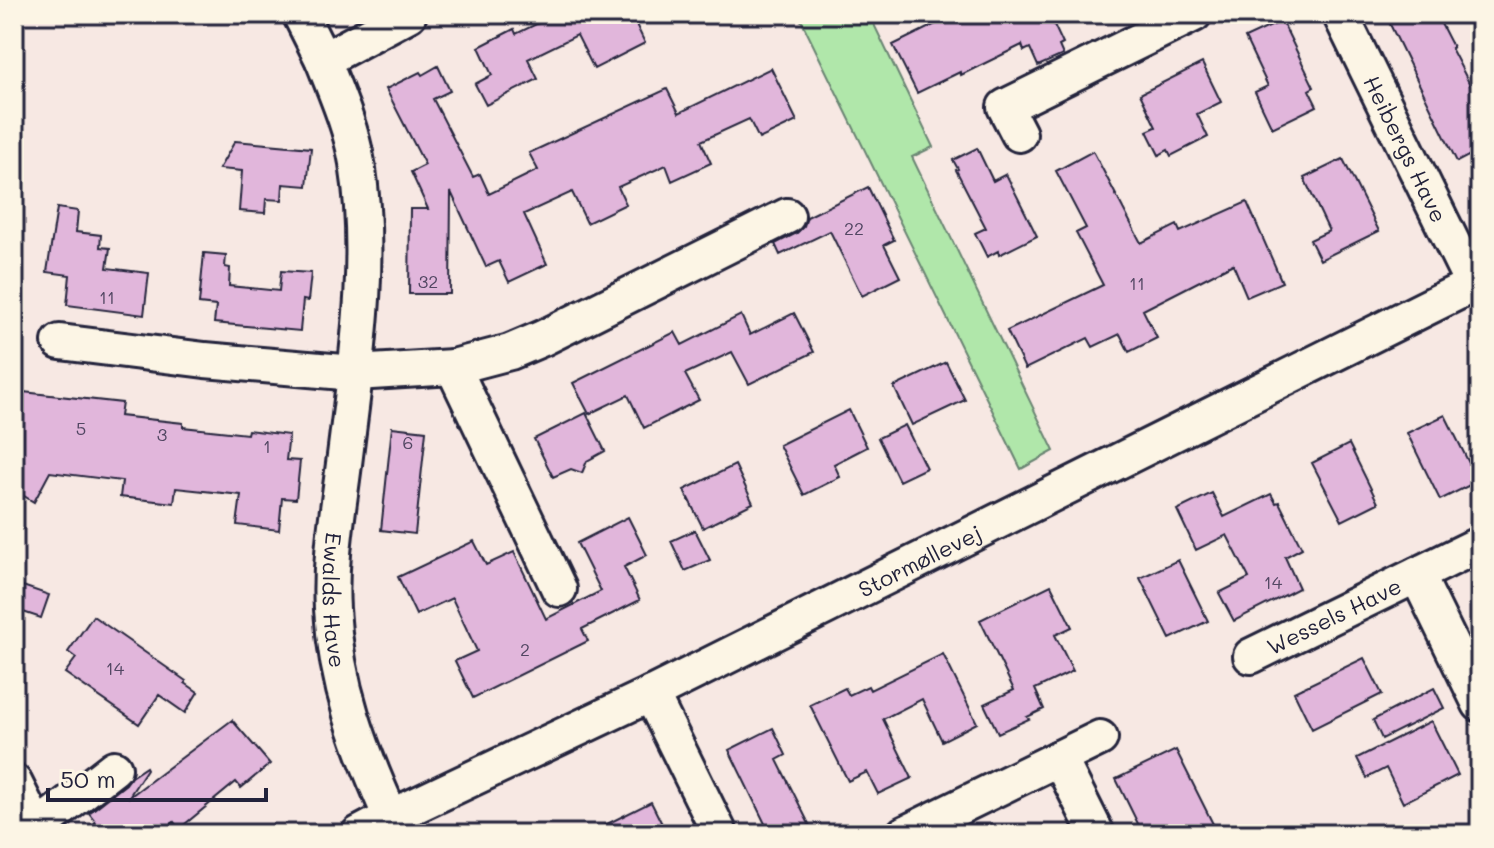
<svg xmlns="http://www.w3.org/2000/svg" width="1494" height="848" viewBox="0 0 1494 848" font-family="Mali,sans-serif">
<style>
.green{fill:#b0e7aa;stroke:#698472;stroke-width:2}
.building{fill:#e1b6db;stroke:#22223b;stroke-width:2}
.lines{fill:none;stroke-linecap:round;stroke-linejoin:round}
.minor-casing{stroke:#22223b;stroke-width:40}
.minor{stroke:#fcf5e5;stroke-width:34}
.labels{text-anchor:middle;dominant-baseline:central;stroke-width:7;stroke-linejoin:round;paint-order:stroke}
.number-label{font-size:18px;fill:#524763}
.street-label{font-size:22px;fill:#22223b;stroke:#fcf5e5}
</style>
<rect width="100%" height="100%" fill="#f7e8e3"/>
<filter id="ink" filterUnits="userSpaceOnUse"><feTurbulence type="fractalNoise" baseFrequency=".0125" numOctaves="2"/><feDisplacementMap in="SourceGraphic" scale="16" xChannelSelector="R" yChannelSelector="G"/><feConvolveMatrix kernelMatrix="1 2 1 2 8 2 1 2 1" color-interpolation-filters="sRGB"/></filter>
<g filter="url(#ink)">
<path class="green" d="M798,14H869L933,147L912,157L1054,451L1021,469Z"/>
<path class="building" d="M557,14H631L645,43L594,69L577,35L528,59L538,79L486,105L475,84L492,75L479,47L514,29L516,34Z
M956,14H1049L1063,44L1059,46L1063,55L1038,66L1030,48L1024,51L1022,45L961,75L960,72L917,93L893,45Z
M1385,14H1436L1453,47L1451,48L1480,104V150L1457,162Z
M1282,21L1314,87L1309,90L1317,106L1272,128L1255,92L1268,86L1245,38Z
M1202,63L1221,102L1197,114L1208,137L1171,156L1168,150L1159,155L1147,131L1156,127L1140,94Z
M438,66L450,91L433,99L473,177L480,174L489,194L538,170L529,153L667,89L679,113L771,68L797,121L759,139L749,119L701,141L711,163L672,181L666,165L618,187L626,204L587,223L572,192L524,214L547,264L509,282L499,261L486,267L451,192L450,294H409L410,209H428L411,172L425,165L386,89L420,72L422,75Z
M235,141L311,148L307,186L283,184L282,200L266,199L265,213L239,211L242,171L219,169Z
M977,148L993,181L1006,174L1037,236L999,255L998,251L987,257L975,233L986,228L956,170L958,169L953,160Z
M1093,151L1141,243L1177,225L1180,232L1247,202L1282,282L1247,297L1233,264L1143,310L1157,338L1129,352L1120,334L1093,347L1088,338L1025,369L1007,331L1103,285L1076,233L1086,228L1056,171Z
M1343,159L1379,231L1320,260L1310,240L1329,231L1304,178Z
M868,187L894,240L884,245L900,277L862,296L830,231L780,255L775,244L797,233L804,226L807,217Z
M57,208L78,211L76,232L101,235L100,247L110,248L107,268L149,273L144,315L67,305L70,275L47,272Z
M204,253L226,255L225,267L230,268L229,286L279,291L281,271L311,273L308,301L303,300L300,331L214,323L216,306L199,304Z
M794,313L814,352L749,384L732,352L685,374L699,400L644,428L628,395L589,414L573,383L675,332L682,345L741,315L750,335Z
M946,362L965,400L912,425L894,387Z
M14,391L122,403L120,416L183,423V427L247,434L248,430L289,435L286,460L300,461L296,499L282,498L279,530L237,525L241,495L176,488L174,503L120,497L122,481L50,472L34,502L14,490Z
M849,410L867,447L834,464L840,477L804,495L779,445Z
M586,413L605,451L587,461L582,473L571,469L553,477L534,439Z
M1445,415L1478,481L1440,500L1407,433Z
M905,425L926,468L899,481L878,438Z
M392,427L426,431L415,534L381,530Z
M1349,444L1378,503L1342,521L1312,463Z
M735,465L753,503L703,528L684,490Z
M1212,493L1224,517L1271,494L1276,503L1279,502L1302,548L1285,557L1299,588L1234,621L1219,593L1249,578L1227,535L1196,550L1177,510Z
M628,517L647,555L624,567L640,600L582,629L588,641L473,698L455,661L477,651L452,598L416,615L398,577L474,541L486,565L514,552L546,619L601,591L577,543Z
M695,530L710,560L685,571L671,541Z
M1178,560L1208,621L1170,639L1140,578Z
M14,583L49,595L41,618L14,609Z
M1051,585L1072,627L1055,635L1073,671L1035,689L1044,709L1027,717L1029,719L998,733L984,704L1014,690L980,620Z
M93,616L186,681L185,683L198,692L185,713L159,695L139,724L65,673L76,658L68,652Z
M943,654L977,723L942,741L922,699L883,719L912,778L878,794L867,772L848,781L810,705L845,688L849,695L868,686L870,690Z
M1364,658L1382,694L1312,729L1294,692Z
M1434,688L1444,708L1382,739L1373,720Z
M232,720L270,764L241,788L236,782L179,829L174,822L159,834H80L96,822L89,813L126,784L131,777L146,767L147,769L128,798Z
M1431,721L1458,775L1403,803L1386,768L1367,778L1357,758Z
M773,728L786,755L777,760L814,834H770L729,750Z
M1176,750L1218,834H1143L1116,779Z
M651,802L667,834H587Z"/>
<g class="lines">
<g class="minor-casing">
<g id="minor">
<path d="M300,14L323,60L409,14"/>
<path id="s1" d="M1340,14L1473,285"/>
<path id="s2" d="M323,60C336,93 351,127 357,163C373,262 356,365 344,464C338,512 329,561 332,609C336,686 360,748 391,817"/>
<path d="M1019,134L1005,107L1194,14"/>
<path d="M60,342L205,360L355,373L453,367L510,352L543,338L787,216"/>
<path d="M453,367L559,589"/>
<path d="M1417,575L1480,704"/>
<path id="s3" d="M1251,656L1480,544"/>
<path d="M651,694L720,834"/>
<path d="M1059,758L1097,834"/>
<path d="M14,782L40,834"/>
<path d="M38,827L114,768"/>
<path id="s4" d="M359,834L391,817L651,694L1480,281"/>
<path d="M904,834L1100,738"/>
</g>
</g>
<use href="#minor" class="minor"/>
</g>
</g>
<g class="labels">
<g class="number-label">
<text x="854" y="228">22</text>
<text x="428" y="281">32</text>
<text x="1137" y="283">11</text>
<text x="107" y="297">11</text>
<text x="81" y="428">5</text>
<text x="162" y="434">3</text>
<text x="408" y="442">6</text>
<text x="267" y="446">1</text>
<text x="1273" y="582">14</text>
<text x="525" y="649">2</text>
<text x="115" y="668">14</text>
</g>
<g class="street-label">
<text stroke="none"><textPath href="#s1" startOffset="150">Heibergs Have</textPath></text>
<text stroke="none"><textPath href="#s4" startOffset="624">Stormøllevej</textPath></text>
<text stroke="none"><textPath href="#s2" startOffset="548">Ewalds Have</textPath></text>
<text stroke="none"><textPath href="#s3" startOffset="92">Wessels Have</textPath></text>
</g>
</g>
<rect width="1494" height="848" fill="none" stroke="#fcf5e5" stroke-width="48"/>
<rect x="24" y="24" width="1446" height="800" fill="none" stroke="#22223b" stroke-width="3" filter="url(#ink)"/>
<path d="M48 788v12h218v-12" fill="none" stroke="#22223b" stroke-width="4"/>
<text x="60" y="788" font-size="24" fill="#22223b" stroke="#fcf5e5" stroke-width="6" paint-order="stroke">50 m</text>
</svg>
